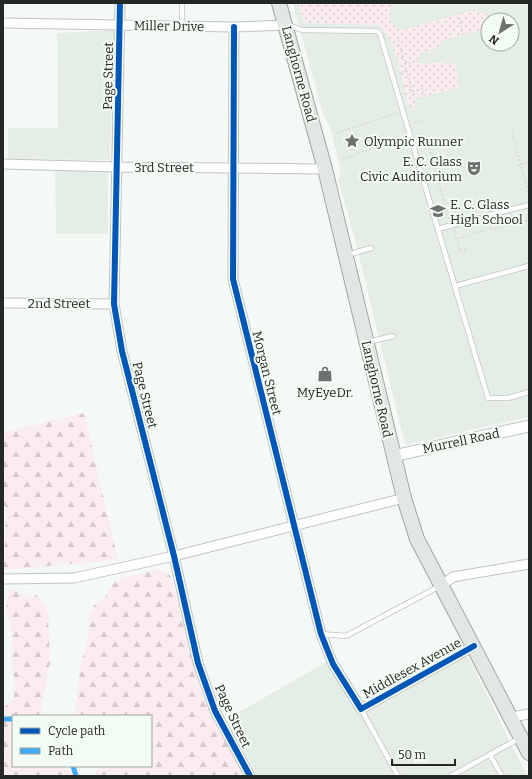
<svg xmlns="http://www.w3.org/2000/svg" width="532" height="779" viewBox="0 0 532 779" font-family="Bitter,serif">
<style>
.built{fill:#e4eee7;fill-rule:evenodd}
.grass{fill:url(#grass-dots)}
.forest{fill:url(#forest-firs)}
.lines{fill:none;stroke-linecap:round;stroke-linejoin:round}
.service-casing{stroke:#c1c4c2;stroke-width:6}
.minor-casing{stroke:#c1c4c2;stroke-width:11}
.tertiary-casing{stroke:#c1c4c2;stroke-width:13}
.primary-casing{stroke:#9eaaa3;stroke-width:16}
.path{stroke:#d6d8d7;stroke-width:1.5;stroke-dasharray:2 2;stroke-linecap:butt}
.service{stroke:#fefefe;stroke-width:4.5}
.minor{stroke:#fefefe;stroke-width:9}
.tertiary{stroke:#fefefe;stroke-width:11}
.primary{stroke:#e1e7e3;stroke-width:14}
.quiet{stroke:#3fa9f5;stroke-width:5;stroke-dasharray:10 5;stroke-linecap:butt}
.cycleway-casing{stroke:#f3fbf5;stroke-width:8}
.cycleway{stroke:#0057b8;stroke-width:6}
.labels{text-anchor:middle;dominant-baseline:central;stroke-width:4;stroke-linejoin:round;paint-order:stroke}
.street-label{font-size:13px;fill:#252926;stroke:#f3fbf5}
.poi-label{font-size:13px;fill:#252926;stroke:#f3fbf5;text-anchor:start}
</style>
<defs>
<pattern id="grass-dots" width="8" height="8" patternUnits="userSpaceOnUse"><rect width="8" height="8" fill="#faecef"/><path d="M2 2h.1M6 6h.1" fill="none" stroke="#d6cacd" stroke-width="1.8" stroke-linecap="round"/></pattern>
<pattern id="forest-firs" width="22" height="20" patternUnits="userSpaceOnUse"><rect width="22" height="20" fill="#faecef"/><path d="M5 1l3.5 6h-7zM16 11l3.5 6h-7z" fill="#d6cacd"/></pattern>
</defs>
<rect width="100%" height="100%" fill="#f5f9f6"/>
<path class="built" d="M293,3H529V417L405,445L356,243L338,179L341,171L331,130L322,111ZM488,20H512V44H488Z
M114,30L110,160L8,159V128H58L57,33Z
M55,170H108V234H56Z
M463,657L469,658L527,776H257L227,719L326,662L356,709L368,710Z"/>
<path class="grass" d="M298,3H396C384,13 389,28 404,30L477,9L479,14L487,12L489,20L488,27L444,40L437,48L421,53L418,61L424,65L440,61L447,64L455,63L459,87L416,99L415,97L413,98L415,106L409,108C404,88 396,37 379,25L304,23Z"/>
<path class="forest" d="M84,413L118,560L4,570L6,508L3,504V433Z
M159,570L171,576L202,695L244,776H93L100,766H151V716H74L81,664L88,640L89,615L95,604L105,597L115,582L133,575Z
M10,588L24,595H36L45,603L48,614L50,662L41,709L43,716H13V766H63L76,776H3L5,759L3,749V707L6,706L14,697L15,684L11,659L12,634L6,609Z"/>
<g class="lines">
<g class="service-casing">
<path id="service" d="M288,25L302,30L377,31L380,34L488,398H508L529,392
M182,26V3
M489,215L529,205
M438,229L479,218
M347,255L371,248
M455,286L529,266
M368,342L393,336
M321,634L346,636L440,586
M361,709L398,776
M490,755L502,776
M451,776L520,738"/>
</g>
<g class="minor-casing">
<path id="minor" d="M120,3L114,304L122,351L174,556L198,663L215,711L250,776
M3,23L234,27L286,25
M234,27L233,279L321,634L333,664L361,709L474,646
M3,164L118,167L325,169
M3,303L114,304
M3,579L74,578L174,556L404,498
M442,585L453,577L529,564
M511,717L529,714"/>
</g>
<g class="tertiary-casing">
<path id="tertiary" d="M393,456L529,426"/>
</g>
<g class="primary-casing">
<path id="primary" d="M279,3L325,169L404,498L417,539L529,753"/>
</g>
<path class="path" d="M459,18L463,35
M397,36L414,97
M396,59L403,57
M405,64L418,61
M399,73L407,71
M403,87L411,85
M405,94L422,89L425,97
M414,123L420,121
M512,132L529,195
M337,133L397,113
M428,144L449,219
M343,159L404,137
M518,165L529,162
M440,190L447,188
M490,228L496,229L529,220
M454,230L457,239
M460,251L466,249
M458,252L460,251L457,239L480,232L485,229"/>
<use href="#service" class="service"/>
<use href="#minor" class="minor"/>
<use href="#tertiary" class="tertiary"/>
<use href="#primary" class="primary"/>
<path class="quiet" d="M3,719H13
M73,766L76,776"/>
<g class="cycleway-casing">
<path id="cycleway" d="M120,3L114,304L122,351L174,556L198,663L215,711L250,776
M234,27L233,279L321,634L333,664L361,709L474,646"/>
</g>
<use href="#cycleway" class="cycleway"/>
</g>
<defs>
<g id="sight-bare" transform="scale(1.2)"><path d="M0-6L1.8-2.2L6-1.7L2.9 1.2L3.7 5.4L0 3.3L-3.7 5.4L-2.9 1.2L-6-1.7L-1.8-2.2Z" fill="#6e726f" stroke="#f3fbf5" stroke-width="2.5" paint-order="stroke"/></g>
<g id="theatre-bare" transform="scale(1.2)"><path d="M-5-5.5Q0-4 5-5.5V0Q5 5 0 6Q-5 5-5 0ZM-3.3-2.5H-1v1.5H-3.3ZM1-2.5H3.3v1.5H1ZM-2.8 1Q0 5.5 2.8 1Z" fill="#6e726f" stroke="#f3fbf5" stroke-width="2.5" paint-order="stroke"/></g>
<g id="school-bare" transform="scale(1.2)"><path d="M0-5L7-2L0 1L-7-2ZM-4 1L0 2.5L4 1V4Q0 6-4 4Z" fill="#6e726f" stroke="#f3fbf5" stroke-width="2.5" paint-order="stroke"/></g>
<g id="shop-bare" transform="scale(1.2)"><path d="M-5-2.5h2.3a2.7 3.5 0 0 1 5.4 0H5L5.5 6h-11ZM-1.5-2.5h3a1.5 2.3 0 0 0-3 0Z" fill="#6e726f" stroke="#f3fbf5" stroke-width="2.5" paint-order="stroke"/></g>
</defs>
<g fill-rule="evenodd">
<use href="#sight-bare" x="352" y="141"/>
<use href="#theatre-bare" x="474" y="168"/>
<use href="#school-bare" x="438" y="211"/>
<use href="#shop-bare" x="325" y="374"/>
</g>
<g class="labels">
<g class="street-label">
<text transform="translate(169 26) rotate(1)">Miller Drive</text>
<text transform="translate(299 74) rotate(75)">Langhorne Road</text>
<text transform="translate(108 76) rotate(-89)">Page Street</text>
<text x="164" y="167">3rd Street</text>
<text x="59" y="303">2nd Street</text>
<text transform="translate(267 373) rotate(76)">Morgan Street</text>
<text transform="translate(377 389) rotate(77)">Langhorne Road</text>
<text transform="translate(145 395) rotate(76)">Page Street</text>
<text transform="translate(461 441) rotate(-12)">Murrell Road</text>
<text transform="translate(412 668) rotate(-29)">Middlesex Avenue</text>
<text transform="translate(233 716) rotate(65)">Page Street</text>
</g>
<g class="poi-label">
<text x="364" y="141">Olympic Runner</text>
<text x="462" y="161" text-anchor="end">E. C. Glass<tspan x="462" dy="15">Civic Auditorium</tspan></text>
<text x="450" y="204">E. C. Glass<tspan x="450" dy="15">High School</tspan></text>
<text x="325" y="392" text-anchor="middle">MyEyeDr.</text>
</g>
</g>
<rect width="532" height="779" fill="none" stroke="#252926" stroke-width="8"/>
<rect x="12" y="715" width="140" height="52" fill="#f3fbf5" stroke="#a1a7a2"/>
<rect x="20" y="728" width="20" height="6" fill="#0057b8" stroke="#a1a7a2"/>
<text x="48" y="735" font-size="12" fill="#252926">Cycle path</text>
<rect x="20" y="748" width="20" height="6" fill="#3fa9f5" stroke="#a1a7a2"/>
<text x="48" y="755" font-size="12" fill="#252926">Path</text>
<g transform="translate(500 32) rotate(217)"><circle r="19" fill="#f3fbf5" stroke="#a1a7a2"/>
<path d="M0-3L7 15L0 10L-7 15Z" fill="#6e726f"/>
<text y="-6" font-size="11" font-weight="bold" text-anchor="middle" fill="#252926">N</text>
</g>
<path d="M392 759v6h63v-6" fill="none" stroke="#252926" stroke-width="2"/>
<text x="398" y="759" font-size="12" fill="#252926" stroke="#f3fbf5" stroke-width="3" paint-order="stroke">50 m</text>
</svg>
